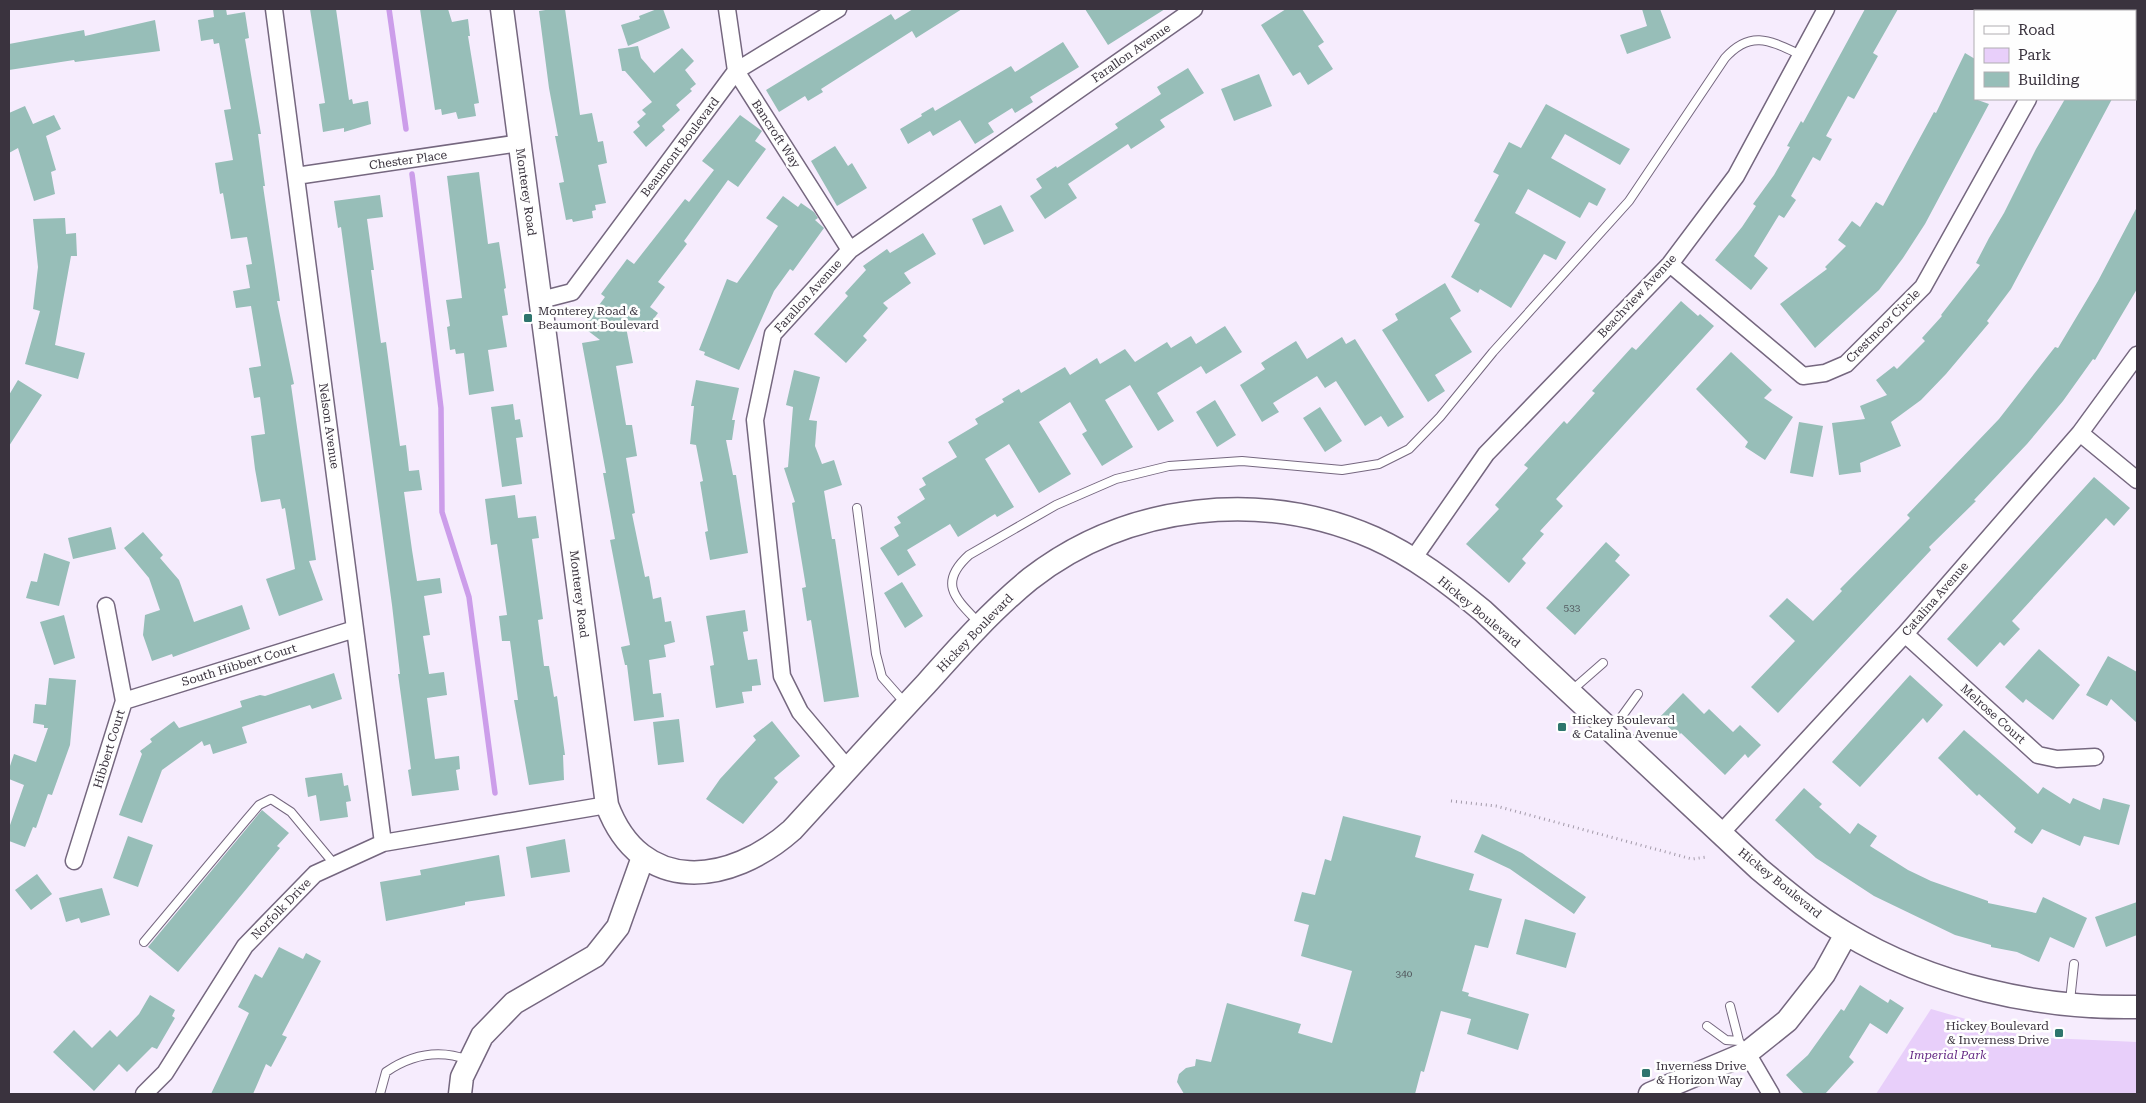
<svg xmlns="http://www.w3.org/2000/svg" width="2146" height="1103" viewBox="0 0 2146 1103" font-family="'Roboto Serif',serif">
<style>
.green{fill:#e8cffa}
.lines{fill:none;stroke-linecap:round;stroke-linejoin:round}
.stream{stroke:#cc9dea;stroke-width:5.5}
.building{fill:#97beb8}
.lane-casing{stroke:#75677f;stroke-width:10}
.street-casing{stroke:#75677f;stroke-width:19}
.secondary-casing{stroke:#75677f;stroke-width:25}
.path{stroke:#a39aa9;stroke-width:3;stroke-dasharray:1 4;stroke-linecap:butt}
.lane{stroke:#fff;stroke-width:8}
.street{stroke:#fff;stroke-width:16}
.secondary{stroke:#fff;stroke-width:22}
.poi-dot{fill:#2e756d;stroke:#fefefe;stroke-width:2}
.labels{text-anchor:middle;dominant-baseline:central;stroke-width:5;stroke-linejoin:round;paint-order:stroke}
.number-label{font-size:10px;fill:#51565c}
.street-label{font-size:12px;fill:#3a333e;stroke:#fefefe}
.poi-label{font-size:12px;fill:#3a333e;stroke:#fefefe;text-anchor:start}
.park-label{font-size:12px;font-style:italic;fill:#662b85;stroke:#fefefe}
</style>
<rect width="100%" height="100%" fill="#f6ecfd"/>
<path class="green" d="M1931,1009L2028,1037L2137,1042V1094H1876Z"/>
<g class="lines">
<path class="stream" d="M389,9L406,129
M412,174L441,408L442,512L469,597L495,793"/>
</g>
<path class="building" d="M213,9H226L227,15L245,12L249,38L245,39L261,134H258L265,186H263L280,301H277L294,384L291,385L316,560L309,561L323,600L279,616L266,579L295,569L285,508L282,509L280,499L261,502L255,469L251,436L265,434L260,397L254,398L249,368L261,366L251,306L236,308L233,291L250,288L246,265L252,264L247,237L231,239L223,193L220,194L215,163L233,160L224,110L231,109L219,43L214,44L213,39L201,41L198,20L214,17Z
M310,9H336L349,100L352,99L353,104L368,101L371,124L344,132V128L323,132L319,104L325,103Z
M420,9H448L452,22L468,19L470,36H468L479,103L474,104L476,116L458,119L456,112L442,115L441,109L435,110Z
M552,9H565L580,115L592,113L598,142L603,141L607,163L598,165L606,203L595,205L596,210L592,211L593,218L573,222L572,219L566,220L559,183L564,182L555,136H558L549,88L539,11Z
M657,9H663L670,28L628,46L621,25L640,19L639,16Z
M913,9H962L916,38L912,31L821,89L823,92L808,101L805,96L779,112L766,90L891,14L895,20Z
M1085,9H1165L1108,45Z
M1286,9H1302L1324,42L1318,46L1333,69L1308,85L1300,72L1293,76L1261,25Z
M1642,9H1660L1671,38L1627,54L1620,35L1647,26Z
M1865,9H1898L1873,53L1878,56L1854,99L1848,96L1826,136L1832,139L1820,161L1813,157L1791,196L1796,200L1784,218L1779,215L1754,256L1768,268L1751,290L1715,260L1742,227L1756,206L1753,204L1774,175L1790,147L1787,146L1801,121L1803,123Z
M155,20L160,51L75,62L74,60L9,70V44L84,30L85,36Z
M1063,42L1079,67L1030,97L1033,102L1015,113L1012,108L988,123L994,132L975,144L960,120L933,136L930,131L908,144L900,129L922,116L921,114L933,107L935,111L1011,66L1015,72Z
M638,46L641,58L654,73L682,48L694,61L685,70L696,84L690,89L692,91L676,105L680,110L662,126L665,130L646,147L633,132L640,126L637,122L646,114L642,110L652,102L625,71H622L618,49Z
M1965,53L1975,59V99L1989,104L1925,224L1903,258L1879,290L1815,348L1780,304L1827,269L1825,267L1846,246L1838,240L1852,221L1860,227L1876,202L1883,206L1934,112L1936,113Z
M1188,68L1204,93L1160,120L1165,127L1131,149L1128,144L1068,184L1077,198L1045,219L1030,196L1042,188L1036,179L1056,166L1057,168L1118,128L1115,124L1161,94L1157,87Z
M1259,74L1272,106L1234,121L1221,89Z
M2065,99H2112L2011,289L1987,321L1989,323L1946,374L1921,400L1891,422L1901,446L1860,463L1861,472L1839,475L1832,423L1865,419L1860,406L1887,395L1876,380L1894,366L1897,369L1925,341L1922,338L1942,316L1941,315L1980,265L1976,263L1989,238L2004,213L2036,149Z
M1546,104L1630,149L1620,165L1565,134L1551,158L1606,189L1597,206L1589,202L1580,218L1528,189L1515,213L1566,242L1556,260L1544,254L1511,308L1480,289L1478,293L1451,277L1480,224L1474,221L1499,175L1493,172L1509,142L1521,148Z
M25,106L33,124L54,115L61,129L46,136L56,170L51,172L55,194L34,201L18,148L9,153V113Z
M740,115L762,131L755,141L766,149L738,187L728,180L684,241L687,244L658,282L665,287L650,307L658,313L644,332L624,317L633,363L616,366L626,425H632L637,456L626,458L635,513L632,514L645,577L649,576L653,599L661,597L665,622L671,621L675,642L664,645L666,657L649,660L653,694L661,693L664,717L634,721L627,665H625L621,647L630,645L610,540L615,539L603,473H606L582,343L600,340L583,327L605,297L601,294L627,259L634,264L685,199L689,202L714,170L702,161Z
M835,146L848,166L852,163L867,188L837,206L811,161Z
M479,172L488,244L499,242L506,288L504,289L508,315L502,316L507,347L488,350L494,391L469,395L464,353L456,354L455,349L450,350L447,327L450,326L446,300L462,298L447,176Z
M380,195L383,217L367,219L374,270H371L381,343L386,342L400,446L406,445L409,471L419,470L422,490L404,492L412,550L417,581L440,578L442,593L424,596L430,635L423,636L429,674L444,672L447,695L427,698L435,759L459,756L460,769L456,770L459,790L412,796L408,770L411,769L398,674H400L392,605L341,227L338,228L334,201Z
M783,196L798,207L801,203L814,212L818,218L815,220L824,228L793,271L790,269L774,291L739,370L704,355L705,352L699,350L727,279L737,283L778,226L766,218Z
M1001,205L1014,231L984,245L972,219Z
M2137,207V289L2095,360L2093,359L2063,401L2027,444L1974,500L1976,501L1929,547L1931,550L1778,713L1751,687L1795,641L1769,616L1787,598L1813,621L1842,591L1840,589L1910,518L1907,515L1999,419L2055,347L2058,348L2098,281Z
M65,218L66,234L76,233L77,256H71L55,345L85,353L78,379L25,364L40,311L33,309L38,267L33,219Z
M923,233L936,254L904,273L911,283L883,303L888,308L863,336L867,340L846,363L814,334L848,296L845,293L866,270L863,266L887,249L890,253Z
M1445,283L1461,311L1450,318L1472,352L1435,375L1445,391L1428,402L1382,330L1398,320L1395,314Z
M1681,301L1698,316L1700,314L1714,326L1556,499L1563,506L1540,531L1544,534L1522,559L1526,563L1509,583L1466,544L1499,509L1495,505L1528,468L1524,465L1564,421L1567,424L1595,393L1592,391L1632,347L1636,350Z
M1225,326L1242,352L1206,374L1201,366L1157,393L1174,421L1158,431L1130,385L1105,400L1133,447L1102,466L1082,434L1087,431L1070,402L1039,422L1071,474L1039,493L1009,444L985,459L1014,507L997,517L995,514L958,537L950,524L907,550L916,565L898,576L880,548L899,536L894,527L901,523L897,517L925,499L919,489L926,485L922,478L957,457L948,442L978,424L975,419L1004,402L1002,399L1019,389L1021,393L1065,367L1070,375L1097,358L1100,364L1125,349L1135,362L1167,342L1171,348L1191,336L1196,344Z
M1342,337L1346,344L1355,339L1404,417L1388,427L1381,416L1365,426L1336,381L1325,388L1317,376L1273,403L1279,412L1262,422L1240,385L1265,369L1261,363L1296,341L1307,359Z
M1731,352L1772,390L1764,398L1793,417L1765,460L1745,447L1748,442L1696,389Z
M794,370L820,377L809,420L817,421L815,446L822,464L834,460L842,485L824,491L832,539H835L859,697L824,702L811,620L807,621L802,588L806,587L792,503L795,502L784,468L788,467L793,407L786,405Z
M18,380L42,395L9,446V395Z
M696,380L739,388L732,420H735L732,440H726L733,475H736L748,553L710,560L705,532L708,531L700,482L703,481L696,445L690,444L694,406H691Z
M1215,400L1236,435L1217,447L1196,412Z
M513,404L515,420L520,419L523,437L516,438L522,484L502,487L491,407Z
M1320,407L1342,441L1325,452L1303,418Z
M1799,422L1823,426L1813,477L1790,473Z
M2094,477L2130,508L2114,526L2106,518L2012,621L2020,629L2004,646L2000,642L1977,667L1947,639Z
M515,495L518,518L536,516L539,538L532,539L543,619L538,620L544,666H549L554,697L557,696L565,755H563L564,780L529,785L514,700H518L510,641H502L499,616L507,615L497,544L491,545L485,499Z
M111,527L116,549L73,559L68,538Z
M143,532L163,555L160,558L179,580L194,622L242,605L250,629L173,657L172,654L152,661L143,635L145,615L160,610L149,578L124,548Z
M1606,542L1620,555L1615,561L1630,575L1575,635L1546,608Z
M44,553L70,562L59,606L26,598L31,581L37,582Z
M902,582L923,616L905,628L884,593Z
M745,610L748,631L743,632L748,660L757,659L761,685L752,686V691L742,692L744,703L716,708L710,666L714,665L706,616Z
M64,615L75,658L54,665L40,622Z
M2039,649L2080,685L2053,720L2026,699L2023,703L2005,687Z
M2108,656L2137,672V723L2111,699L2107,706L2086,695Z
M334,673L342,699L312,709L310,705L242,727L247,743L213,754L210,744L204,746L202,741L162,770L142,823L119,815L142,754L140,751L152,742L150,739L174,721L179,728L242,707L240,701L260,695L265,696Z
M1910,675L1943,705L1927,723L1923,718L1860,787L1832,762Z
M49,678L76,680L70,745L52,795L48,794L36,828L33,827L25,847L9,841V828L24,785L9,779V769L14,754L36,762L48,728H44V725L33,723L35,704L46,705Z
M1683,693L1704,714L1709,709L1733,732L1740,725L1761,745L1748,758L1745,754L1725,775L1681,733L1678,736L1659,718Z
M679,719L684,762L658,765L653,722Z
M772,721L800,756L774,778L778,782L743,824L706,799L720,779L756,740L753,736Z
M1964,730L2038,794L2043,787L2070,804L2073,798L2100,810L2103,798L2130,805L2119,845L2084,836L2080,846L2042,829L2032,844L2014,832L2016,828L1979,794L1977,796L1938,758Z
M342,773L344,786L348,785L351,801L346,802L348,817L320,821L316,795L308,797L305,778Z
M1804,788L1822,804L1819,807L1850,834L1858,823L1877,836L1870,846L1908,870L1931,881L1988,901V903L2036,913L2043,897L2087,918L2074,948L2050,937L2039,962L2017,952L1991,947V945L1955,935L1874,896L1816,858L1775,820Z
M262,810L289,833L277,846L280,848L178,972L148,947Z
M1343,816L1421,836L1415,857L1474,874L1469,890L1502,899L1488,948L1475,945L1462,991L1469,993L1468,996L1529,1014L1518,1050L1467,1034L1471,1019L1441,1011L1424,1072L1421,1071L1415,1094H1184L1177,1082L1179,1074L1186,1068L1195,1066L1196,1059L1211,1062L1227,1003L1301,1024L1298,1033L1332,1043L1352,971L1301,956L1309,925L1294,921L1302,892L1315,895L1325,859L1331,861Z
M1482,834L1522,853L1586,897L1574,914L1510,869L1474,852Z
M128,836L153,845L138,887L113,878Z
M565,839L570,872L531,878L526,847Z
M499,855L505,896L465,902V905L386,921L380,882L421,875L420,870Z
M37,874L52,894L31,910L15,890Z
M102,888L110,915L81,923L79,918L66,922L59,898Z
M2137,902V935L2106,947L2095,917Z
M1525,919L1576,933L1566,968L1516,954Z
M279,947L303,959L306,953L321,961L282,1035L287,1037L271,1067L266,1064L253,1094H211L249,1013L238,1007L255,974L262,978Z
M1860,985L1888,1003L1890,999L1904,1008L1887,1034L1870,1023L1849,1057L1854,1062L1825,1094H1804L1786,1075L1808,1055L1841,1009L1844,1011Z
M150,995L175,1010L172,1016L175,1018L157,1049L152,1047L127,1072L119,1064L94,1091L53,1052L74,1030L92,1048L110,1030L117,1037L139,1014Z"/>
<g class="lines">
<g class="lane-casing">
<path id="lane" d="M857,508L876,654L882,677L905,703
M980,624C956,599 937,584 969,555L1056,505L1116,479L1169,466L1242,461L1342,470L1379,464L1409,449L1440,417L1493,352L1629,201L1725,58C1751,29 1771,41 1801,55
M1571,691L1603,663
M1612,730L1638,694
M144,942L247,819L259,805L271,799L291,812L335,865
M2070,1001L2074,964
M1730,1006L1739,1041L1745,1051
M1707,1026L1726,1040L1739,1041
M380,1094L386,1072C411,1055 439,1049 468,1060"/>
</g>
<g class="street-casing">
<path id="street" d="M274,9L383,843
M727,9L736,71L850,250
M2078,11L2079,9
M296,176L520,143
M1670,264L1803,376L1825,373L1846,364L1923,287L2028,99
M541,300L572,292L736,71L838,9
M2080,433L2137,480
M1413,559L1486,454L1670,264L1736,176L1826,9
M1905,634L2038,755L2057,759L2095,757
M124,701L355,629
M848,769L800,712L782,676L755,420L773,334L850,250L1194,9
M1721,833L1905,634L2080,433L2137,355
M74,861L124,701L106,606
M1747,1053L1771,1094
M144,1094L165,1073L245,946L315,874L383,843L607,805"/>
</g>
<g class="secondary-casing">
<path id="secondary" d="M502,9L607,805C641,896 730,885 792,830C837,781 881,732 926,684C959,647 992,610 1030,579C1128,503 1262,489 1374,538C1414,556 1449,583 1483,611L1759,869C1787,892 1814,915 1845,933C1931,985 2038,1009 2137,1007
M460,1094L462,1077L482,1036L514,1003L595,956L618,927L643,857
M1650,1094L1747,1053L1787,1021L1824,974L1846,934"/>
</g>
<path class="path" d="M1451,801L1496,806L1692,859L1707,857"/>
<use href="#lane" class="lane"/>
<use href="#street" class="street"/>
<use href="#secondary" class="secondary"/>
</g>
<g class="poi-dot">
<rect x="523" y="313" width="10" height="10" rx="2.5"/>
<rect x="1557" y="722" width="10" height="10" rx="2.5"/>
<rect x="2054" y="1028" width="10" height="10" rx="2.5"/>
<rect x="1641" y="1068" width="10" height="10" rx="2.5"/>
</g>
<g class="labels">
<g class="number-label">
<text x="1572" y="607">533</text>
<text x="1404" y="973">340</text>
</g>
<g class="street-label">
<text transform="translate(1131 53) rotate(-35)">Farallon Avenue</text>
<text transform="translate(776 134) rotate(57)">Bancroft Way</text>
<text transform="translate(680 147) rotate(-53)">Beaumont Boulevard</text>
<text transform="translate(408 160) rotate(-8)">Chester Place</text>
<text transform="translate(526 192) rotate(82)">Monterey Road</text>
<text transform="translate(808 296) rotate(-48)">Farallon Avenue</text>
<text transform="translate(1637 296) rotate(-47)">Beachview Avenue</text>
<text transform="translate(1883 326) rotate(-45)">Crestmoor Circle</text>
<text transform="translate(329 426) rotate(82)">Nelson Avenue</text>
<text transform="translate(579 594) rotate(83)">Monterey Road</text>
<text transform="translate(1935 599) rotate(-49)">Catalina Avenue</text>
<text transform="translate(1479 612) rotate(40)">Hickey Boulevard</text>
<text transform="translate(975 633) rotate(-46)">Hickey Boulevard</text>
<text transform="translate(239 665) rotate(-17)">South Hibbert Court</text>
<text transform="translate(1993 714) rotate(42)">Melrose Court</text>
<text transform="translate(109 749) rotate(-73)">Hibbert Court</text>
<text transform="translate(1780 883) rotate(39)">Hickey Boulevard</text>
<text transform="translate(281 909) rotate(-46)">Norfolk Drive</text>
</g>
<g class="poi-label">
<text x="538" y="311">Monterey Road &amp;<tspan x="538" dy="14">Beaumont Boulevard</tspan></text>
<text x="1572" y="720">Hickey Boulevard<tspan x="1572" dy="14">&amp; Catalina Avenue</tspan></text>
<text x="2049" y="1026" text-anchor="end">Hickey Boulevard<tspan x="2049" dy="14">&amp; Inverness Drive</tspan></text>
<text x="1656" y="1066">Inverness Drive<tspan x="1656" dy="14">&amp; Horizon Way</tspan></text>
</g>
<g class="park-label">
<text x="1948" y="1055">Imperial Park</text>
</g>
</g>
<rect width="2146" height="1103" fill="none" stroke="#3a333e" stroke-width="20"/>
<rect x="1974" y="10" width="162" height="90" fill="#fefefe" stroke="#b0adb1"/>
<rect x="1984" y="26" width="25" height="8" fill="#ffffff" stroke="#b0adb1"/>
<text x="2018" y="35" font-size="15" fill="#3a333e">Road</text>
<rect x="1984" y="48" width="25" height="15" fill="#e8cffa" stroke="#b0adb1"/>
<text x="2018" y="60" font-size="15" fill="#3a333e">Park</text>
<rect x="1984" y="72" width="25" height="15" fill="#97beb8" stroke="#b0adb1"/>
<text x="2018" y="85" font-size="15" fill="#3a333e">Building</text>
</svg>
